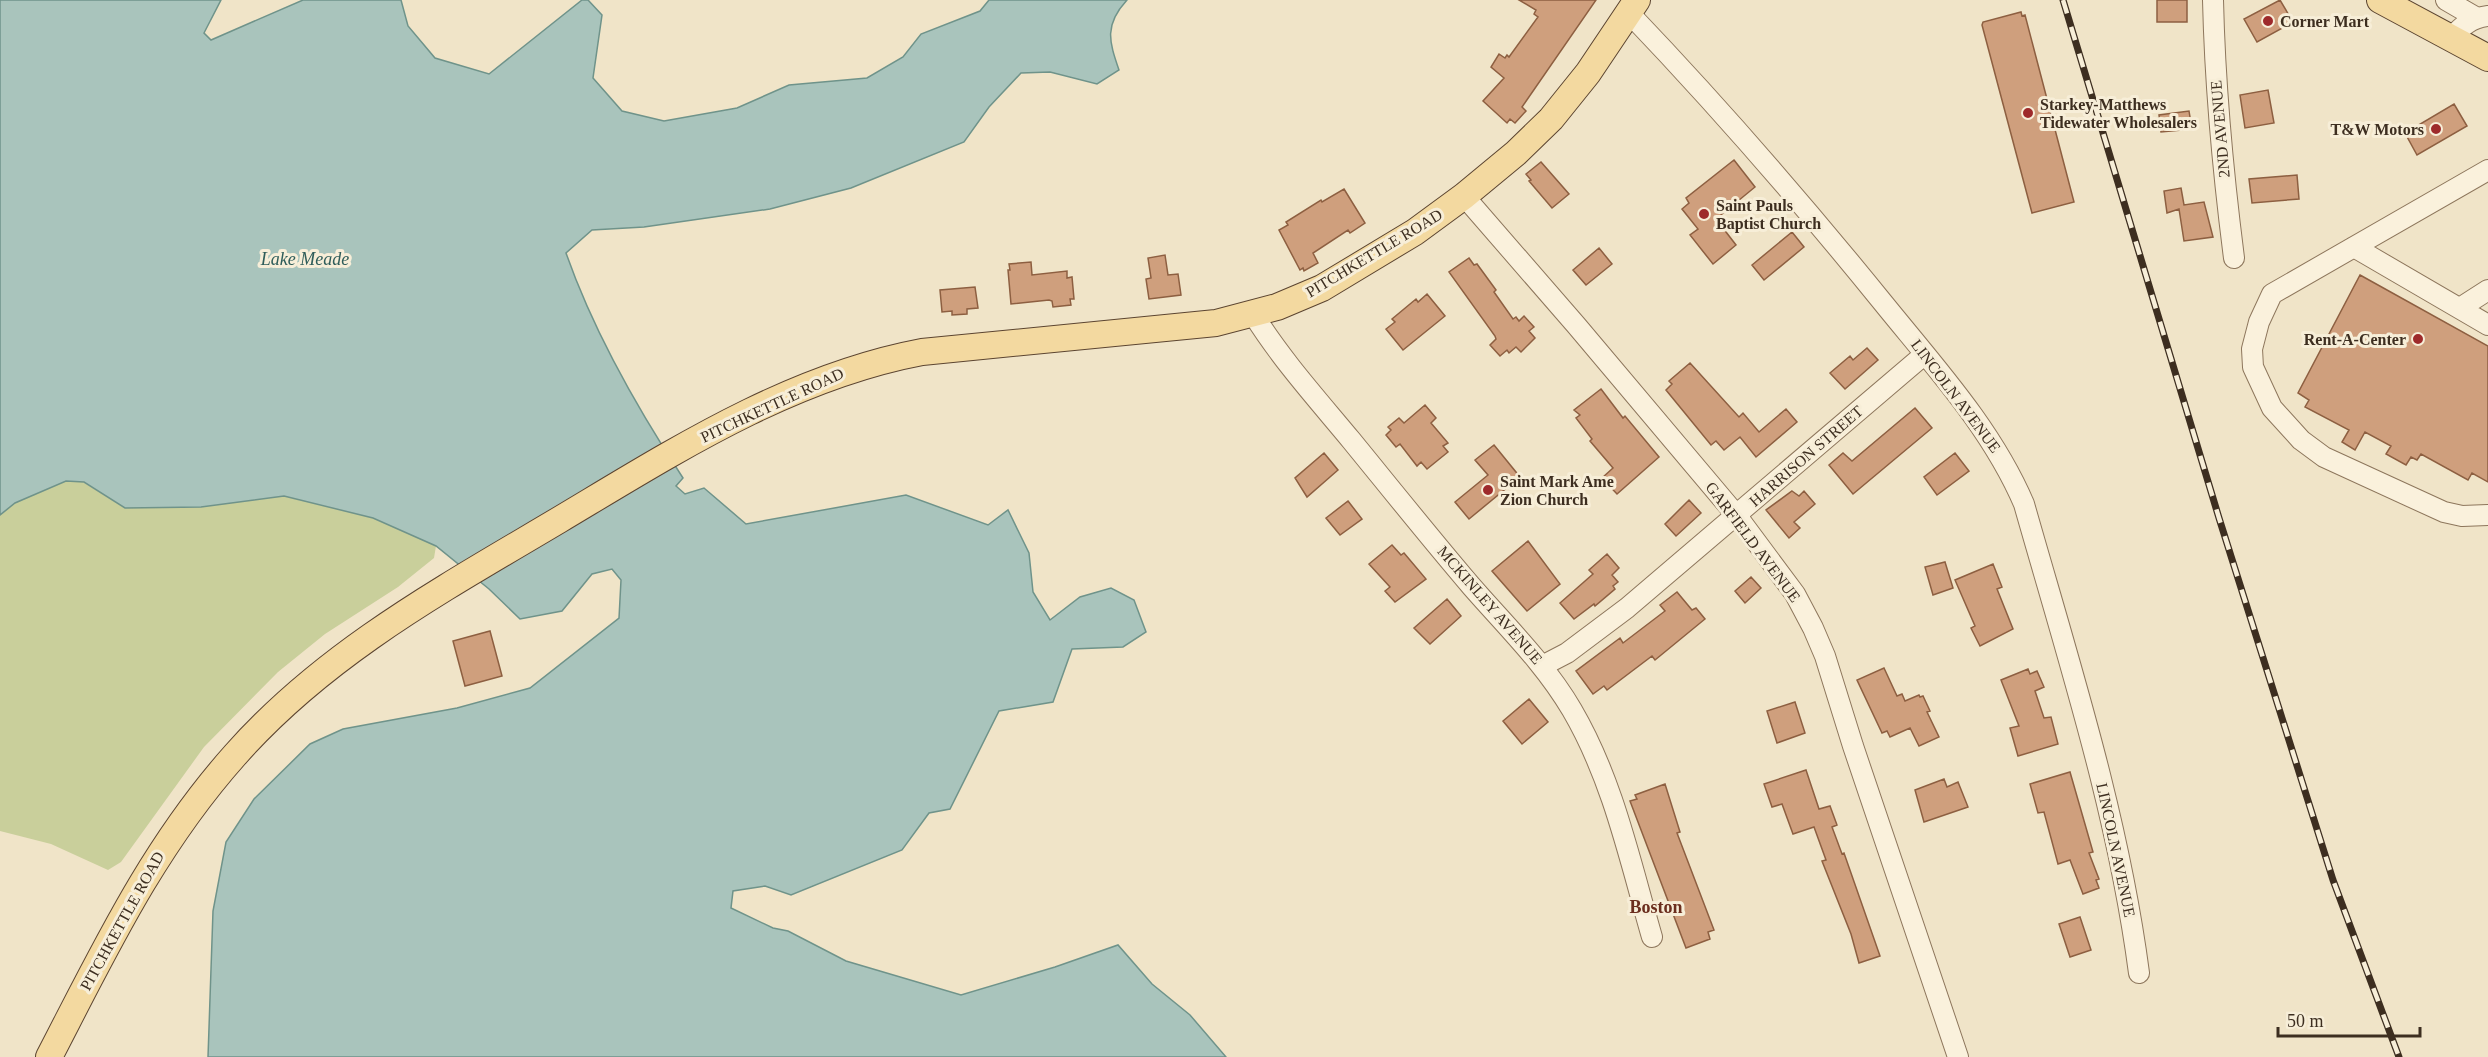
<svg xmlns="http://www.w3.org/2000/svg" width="2488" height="1057" viewBox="0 0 2488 1057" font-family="'Times New Roman',serif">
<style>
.green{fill:#c9cf9b}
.water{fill:#a9c4bc;stroke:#6f938a;stroke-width:1.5}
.building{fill:#cf9f7d;stroke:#8d5f41;stroke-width:1.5}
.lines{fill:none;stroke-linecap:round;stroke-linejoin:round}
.minor-casing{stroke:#8d765c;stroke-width:22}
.major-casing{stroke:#5b4430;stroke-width:28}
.minor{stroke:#faf1dc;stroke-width:20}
.major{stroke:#f3d9a0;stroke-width:26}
.rail-casing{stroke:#3d2e20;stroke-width:7}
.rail{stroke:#f7eed8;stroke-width:4.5;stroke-dasharray:14;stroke-linecap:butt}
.poi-dot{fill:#9e2a2b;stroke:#f7eed8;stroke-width:2}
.labels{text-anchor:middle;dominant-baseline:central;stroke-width:6;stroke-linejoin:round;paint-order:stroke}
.poi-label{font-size:16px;font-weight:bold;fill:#3d2e20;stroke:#f7eed8;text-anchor:start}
.street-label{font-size:16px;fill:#3d2e20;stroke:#f7eed8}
.water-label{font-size:18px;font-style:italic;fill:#2f5d5a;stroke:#f7eed8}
.neighbourhood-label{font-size:18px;font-weight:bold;fill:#6b2e1e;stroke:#f7eed8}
</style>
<rect width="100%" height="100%" fill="#f0e4c8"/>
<path class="green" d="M66,481L83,482L125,508L201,507L284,496L373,518L436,546L434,558L398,587L325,634L278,672L204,747L121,862L108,870L51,844L0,831V515L15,503Z"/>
<path class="water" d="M0,0H221L204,33L211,40L303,0H401L408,26L435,58L489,74L582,0H588L602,15L593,78L622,111L664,121L737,108L789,85L867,78L903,57L921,34L980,11L989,0H1127C1104,25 1109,41 1119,70L1097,84L1050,72L1021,73L989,107L964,142L851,188L770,209L644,227L592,230L566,253C594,333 637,408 683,478L676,486L685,494L704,488L746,524L906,495L988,525L1008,510L1029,553L1033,592L1050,620L1080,597L1111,588L1134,600L1146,632L1123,647L1072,649L1053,702L999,711L950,809L929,813L902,850L791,895L765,886L733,891L731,908L773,928L788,931L846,961L961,995L1055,967L1118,945L1152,984L1190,1015L1226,1057H208L213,911L226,842L254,799L310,744L343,729L457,708L530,688L619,618L621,580L612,569L592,574L562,611L520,619L489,589L436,546L373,518L284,496L201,507L125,508L84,482L66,481L15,503L0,515Z"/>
<path class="building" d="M1519,0H1596L1522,107L1526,111L1515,123L1510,119L1507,123L1483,101L1504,78L1491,67L1499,54L1505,58L1507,55L1509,57L1538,17L1534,14L1536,10Z
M2157,0H2187V22H2157Z
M2280,0L2293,22L2257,42L2244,19Z
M2021,12L2022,16L2025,15L2074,202L2032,213L1982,25L1983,22Z
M2268,90L2274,123L2245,128L2240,95Z
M2454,104L2467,126L2417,155L2405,133Z
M2189,111L2192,129L2161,132L2159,115Z
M1734,160L1755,187L1716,219L1736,245L1713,264L1690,235L1698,229L1682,209L1689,203L1686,198Z
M1541,162L1569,194L1552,208L1529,181L1531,180L1526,174Z
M2297,175L2299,199L2252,203L2249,179Z
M2181,188L2184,205L2204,202L2213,237L2184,241L2179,209L2167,213L2164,191Z
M1344,189L1365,223L1350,233L1348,230L1313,253L1318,263L1304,271L1303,268L1300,270L1279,230L1288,225L1286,222L1321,200L1322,202Z
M1792,232L1804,247L1764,280L1752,265Z
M1599,248L1612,264L1586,285L1573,270Z
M1165,255L1168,275L1178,274L1181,295L1149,299L1146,279L1151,278L1148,258Z
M1469,258L1474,265L1477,264L1496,290L1494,292L1513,319L1516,317L1519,321L1524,316L1534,327L1529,331L1535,338L1521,352L1516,347L1509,353L1507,350L1500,356L1490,345L1496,339L1495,336L1449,272Z
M1031,262L1032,275L1067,271V278L1072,277L1074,299H1070L1071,305L1053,307L1052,301L1049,300L1011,304L1008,270H1010L1009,264Z
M2360,275L2488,346V482L2472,473L2468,480L2421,454L2417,460L2411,457L2406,465L2386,454L2391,446L2365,432L2355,450L2342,442L2349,430L2305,407L2309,400L2298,393Z
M975,287L978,308L967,309V314L952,315V311L942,312L940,290Z
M1427,294L1445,316L1403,350L1386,329L1395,322L1392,319L1416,299L1418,302Z
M1867,348L1878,360L1845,389L1830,373L1850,356L1853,360Z
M1690,363L1739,417L1743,413L1759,432L1786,409L1797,422L1756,457L1740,437L1724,450L1716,441L1711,445L1666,390L1672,384L1669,381Z
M1601,389L1623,418L1625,416L1659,457L1617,494L1602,478L1613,468L1590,441L1592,439L1576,418L1580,415L1574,410Z
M1425,405L1436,418L1431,423L1448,443L1443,446L1448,452L1427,469L1421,462L1417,466L1400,444L1396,447L1386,435L1391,430L1388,427L1399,418L1404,423Z
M1915,408L1932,428L1853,494L1829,465L1843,453L1852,461Z
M1494,445L1520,477L1469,519L1455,502L1488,475L1475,460Z
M1324,453L1338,470L1307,497L1295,478Z
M1955,453L1969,471L1937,495L1924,477Z
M1792,491L1799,496L1804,491L1815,504L1794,522L1800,528L1789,538L1766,510Z
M1689,500L1701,513L1676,536L1665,524Z
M1348,501L1362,519L1340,535L1326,518Z
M1528,541L1560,584L1527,611L1492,571Z
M1392,545L1401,555L1404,553L1426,579L1395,602L1385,591L1390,587L1369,564Z
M1607,554L1619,568L1612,575L1618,582L1613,586L1615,589L1595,606L1594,604L1574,619L1560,603L1593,574L1589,570Z
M1945,562L1953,588L1933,595L1925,567Z
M1993,564L2002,587L1997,589L2013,629L1980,646L1971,628L1975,626L1955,580Z
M1751,577L1761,588L1745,603L1735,591Z
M1677,592L1692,610L1696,608L1705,619L1655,660L1652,656L1607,690L1604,686L1593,694L1576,671L1620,638L1623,643L1665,611L1660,605Z
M1447,599L1461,616L1430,644L1414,628Z
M490,631L502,676L465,686L453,641Z
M1884,668L1897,696L1902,694L1905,701L1919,695L1920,697L1923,696L1930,711L1927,712L1939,737L1919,746L1910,728L1890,737L1887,731L1882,733L1857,680Z
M2028,669L2030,674L2037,671L2044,687L2035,691L2044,718L2051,717L2058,744L2018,756L2010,728L2019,726L2001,680Z
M1529,699L1548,722L1522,744L1503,721Z
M1795,702L1805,733L1777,743L1767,711Z
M1806,770L1819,809L1830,806L1837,825L1832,827L1842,854L1844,853L1880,956L1859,963L1851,934L1822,861L1826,860L1814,827L1793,834L1782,804L1772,807L1764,784Z
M2070,772L2093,852L2089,853L2099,879L2096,880L2099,888L2083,894L2070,860L2058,864L2044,812L2038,813L2030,784Z
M1944,779L1947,787L1958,782L1968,807L1924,822L1915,790Z
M1665,784L1680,832L1677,833L1714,930L1708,932L1710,939L1686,948L1630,801L1637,799L1635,795Z
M2080,917L2091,950L2070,957L2059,924Z"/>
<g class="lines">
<g class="minor-casing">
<path id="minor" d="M2213,0C2215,87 2223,172 2234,258
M2446,0L2477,18
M1629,13C1718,106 1803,204 1884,304C1935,367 1992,429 2024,504C2068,659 2118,813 2139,973
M2451,38C2462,26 2471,18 2488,16
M2488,170L2272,294L2259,322L2252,349L2253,367L2272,408L2301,440L2324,457L2444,512L2462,516L2488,515
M1464,196L1576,325L1737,516L1795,594L1813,628L1825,656L1853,746L1958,1057
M2354,247L2488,325
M2460,308L2488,290
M1253,314C1281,359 1317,399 1351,440C1391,489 1431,539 1472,587C1507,627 1545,664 1572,710C1613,780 1630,861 1652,937
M1542,666L1567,653L1627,608L1925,354"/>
</g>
<g class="major-casing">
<path id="major" d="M2380,0L2488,58
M49,1057C105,949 153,847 235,755C325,653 443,589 559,520C673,452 789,377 922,352L1216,323L1277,307L1322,288L1415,232L1464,196L1516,153L1551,119L1588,73L1637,0"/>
</g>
<use href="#minor" class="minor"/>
<use href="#major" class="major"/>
<g class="rail-casing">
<path id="rail" d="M2063,0L2219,518L2333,880L2399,1057"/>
</g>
<use href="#rail" class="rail"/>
</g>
<g class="poi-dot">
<circle cx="2268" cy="21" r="6"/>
<circle cx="2028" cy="113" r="6"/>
<circle cx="2436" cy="129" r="6"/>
<circle cx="1704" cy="214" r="6"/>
<circle cx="2418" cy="339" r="6"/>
<circle cx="1488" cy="490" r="6"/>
</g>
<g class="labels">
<g class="poi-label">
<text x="2280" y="21">Corner Mart</text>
<text x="2040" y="104">Starkey-Matthews<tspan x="2040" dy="18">Tidewater Wholesalers</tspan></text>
<text x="2424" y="129" text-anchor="end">T&amp;W Motors</text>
<text x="1716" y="205">Saint Pauls<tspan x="1716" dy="18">Baptist Church</tspan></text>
<text x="2406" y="339" text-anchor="end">Rent-A-Center</text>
<text x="1500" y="481">Saint Mark Ame<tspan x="1500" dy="18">Zion Church</tspan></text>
</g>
<g class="street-label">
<text transform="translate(2220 129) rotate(-95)">2ND AVENUE</text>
<text transform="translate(1374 253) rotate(-31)">PITCHKETTLE ROAD</text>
<text transform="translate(1956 396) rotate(53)">LINCOLN AVENUE</text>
<text transform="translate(772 405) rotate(-25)">PITCHKETTLE ROAD</text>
<text transform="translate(1806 456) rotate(-41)">HARRISON STREET</text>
<text transform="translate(1753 542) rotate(53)">GARFIELD AVENUE</text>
<text transform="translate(1490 605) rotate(49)">MCKINLEY AVENUE</text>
<text transform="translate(2116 850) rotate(78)">LINCOLN AVENUE</text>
<text transform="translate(122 921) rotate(-61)">PITCHKETTLE ROAD</text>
</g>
<g class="water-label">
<text x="305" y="259">Lake Meade</text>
</g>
<g class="neighbourhood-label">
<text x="1656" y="907">Boston</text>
</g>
</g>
<path d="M2278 1027v9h142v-9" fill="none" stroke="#3d2e20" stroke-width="3"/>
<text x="2287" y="1027" font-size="18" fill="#3d2e20" stroke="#f7eed8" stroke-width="4.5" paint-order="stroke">50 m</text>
</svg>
